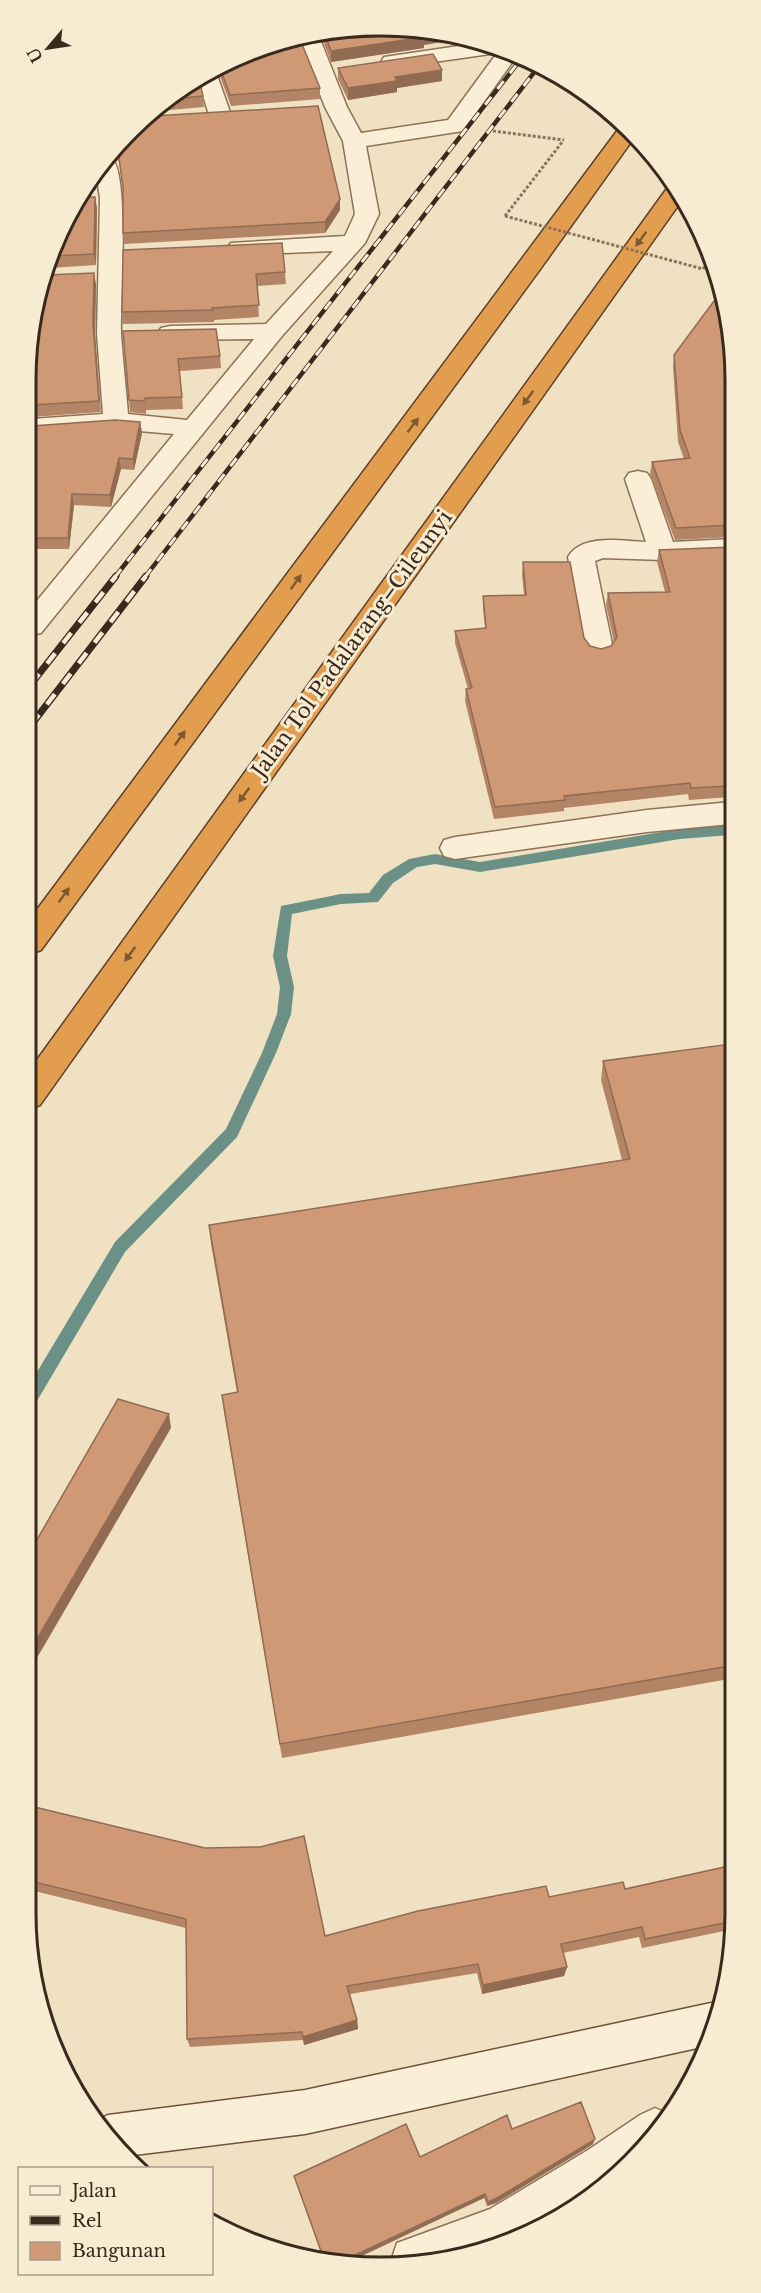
<svg xmlns="http://www.w3.org/2000/svg" width="761" height="2293" viewBox="0 0 761 2293" font-family="'Libre Baskerville',serif">
<style>
.lines{fill:none;stroke-linecap:round;stroke-linejoin:round}
.stream{fill:#6b9187;fill-rule:evenodd}
.street-casing{stroke:#8b7258;stroke-width:3}
.secondary-casing{stroke:#6d533c;stroke-width:3}
.highway-casing{stroke:#59402d;stroke-width:3}
.path{stroke:#8b7258;stroke-width:3;stroke-dasharray:3 2;stroke-linecap:butt}
.street{fill:#faeed6;fill-rule:evenodd}
.secondary{fill:#faeed6;fill-rule:evenodd}
.highway{fill:#e39d4f;fill-rule:evenodd}
.rail-far1-casing{stroke:#3a2a1d;stroke-width:4.5}
.rail-casing{stroke:#3a2a1d;stroke-width:7}
.rail-far1{stroke:#f7ebd2;stroke-width:3;stroke-dasharray:10;stroke-linecap:butt}
.rail{stroke:#f7ebd2;stroke-width:4.5;stroke-dasharray:13;stroke-linecap:butt}
.path-bridge{stroke:#8b7258;stroke-width:3;stroke-dasharray:3 2;stroke-linecap:butt}
.wall{fill:#b38465}
.shaded-wall{fill:#926b53}
.building{fill:#d09976;stroke:#926b53;stroke-width:1.5}
.oneway{fill:#7e5831}
.labels{text-anchor:middle;dominant-baseline:central;stroke-width:6;stroke-linejoin:round;paint-order:stroke}
.street-label{font-size:21px;fill:#3a2a1d;stroke:#f7ebd2}
.rim{fill:none;stroke:#3a2a1d;stroke-width:3}
</style>
<rect width="100%" height="100%" fill="#f0e1c2"/>
<g class="lines">
<path class="stream" d="M731,825V835L680,839L480,872L435,864L417,867L393,883L378,902L341,904L292,914L287,956L294,987L291,1014L276,1053L237,1137L125,1252L34,1406L28,1408V1387L115,1242L226,1129L262,1053L277,1014L280,987L273,956L281,906L341,894L369,893L383,875L409,859L435,854L480,862L680,829Z"/>
<g class="street-casing">
<path id="street" d="M312,32L318,34L347,107L361,133L448,120L497,53L392,68L384,67L381,62L384,57L479,43L516,57L463,131L366,146L379,214L365,243L282,336L41,633L31,635V608L174,434L116,429L32,435V419L103,414L97,334L100,198L96,172L111,158C130,168 120,308 121,335C123,362 126,388 128,414L187,420L254,339L170,340L161,338L158,333L161,328L170,326L266,324L333,251L239,255L231,253L227,248L231,243L345,236L355,214L343,141L325,107L298,38Z
M216,72L231,115L228,120L220,122L212,120L209,115L198,79Z
M638,471L647,473L651,479L673,542L732,539V557L663,560L603,558L595,561L613,649L609,656L599,659L589,656L585,649L568,557C582,533 623,541 646,542L625,479L629,473Z
M731,802V824L647,832L455,859L444,856L440,848L444,840L455,837L647,810Z
M655,2108L670,2115L580,2205L571,2210L472,2255L391,2261L397,2243L490,2209L588,2150L640,2115Z"/>
</g>
<g class="secondary-casing">
<path id="secondary" d="M711,2003L719,2006L702,2047L305,2134L126,2156L114,2147L97,2120L108,2115L305,2090Z"/>
</g>
<g class="highway-casing">
<path id="highway" d="M623,123L636,135L541,268L41,950L30,954V919Z
M672,186L682,200L40,1105L29,1109V1071L668,187Z"/>
</g>
<path class="path" d="M493,131L564,140
M505,216L563,141
M703,269L710,260"/>
<use href="#street" class="street"/>
<use href="#secondary" class="secondary"/>
<use href="#highway" class="highway"/>
<g class="rail-far1-casing">
<path id="rail-far1" d="M115,577L521,59
M145,577L539,66"/>
</g>
<g class="rail-casing">
<path id="rail" d="M31,684L116,576
M31,725L146,576"/>
</g>
<use href="#rail-far1" class="rail-far1"/>
<use href="#rail" class="rail"/>
<path class="path-bridge" d="M505,216L703,269"/>
</g>
<path class="wall" d="M318,32H450L424,45V48L331,62L320,33Z
M299,37L320,88V99L231,106L218,71Z
M338,68L442,81L397,88V92L348,100L338,79Z
M184,85L203,96L204,107L158,111Z
M153,116L340,210L325,233L124,244L123,233V190L119,162L116,157L112,156Z
M95,174L96,190L82,191L86,183Z
M80,197L97,208L96,265L50,268Z
M123,250L285,272L286,284L257,286L259,317L214,320V322L123,324L122,312Z
M96,284L95,334L101,412L32,417V311Z
M123,331L220,356L221,368L180,371L183,409L146,410V414L130,412Z
M732,334V537L675,540L650,474L652,462L684,459L678,442L673,367L674,355Z
M140,422L142,433L134,470L121,469L111,507L74,505L69,549H36L35,587H31L32,426Z
M732,547L731,797L689,800L688,794L564,808V811L494,819L465,701L466,689H468L455,643V631L485,628L483,608V596L524,595L522,574L523,562L584,638L590,646L601,649L611,646L614,642L606,605L608,593L665,592L657,562L659,550Z
M731,1044L729,1679L282,1758L224,1412L222,1395L237,1392L211,1244L209,1225L622,1160L601,1080L603,1061Z
M26,1805L325,1936L549,1897L625,1889L729,1866V1930L642,1948L639,1937L563,1953L567,1967L564,1976L482,1994L477,1973L350,1994L357,2020L358,2029L304,2045L303,2040L190,2047L187,2039L186,1928L26,1889Z
M512,2129L593,2144L496,2203L487,2206L484,2198L334,2265L324,2261L294,2176L420,2157Z"/>
<path class="shaded-wall" d="M435,32H450L466,38L424,45V48L331,62V51Z
M442,70V81L397,88V92L348,100V88L395,77Z
M95,197L97,208L96,265L94,254Z
M340,199V210L325,233V222Z
M94,273L96,284L95,334L101,412L93,323Z
M140,422L142,433L134,470L133,459Z
M119,458L121,469L111,507L110,495Z
M72,494L74,505L69,549L68,538Z
M35,538L36,549L35,587L33,576Z
M169,1414L171,1428L27,1675V1656Z
M567,1967L564,1976L482,1994L483,1985Z
M357,2020L358,2029L304,2045L303,2037Z
M595,2139L593,2144L587,2148L496,2203L487,2206L488,2202Z
M485,2194L484,2198L345,2264H336Z"/>
<path class="building" d="M324,32H435L423,34L425,37L331,51Z
M299,37L320,88L230,95L221,70Z
M433,54L442,70L395,77L397,81L348,88L338,68Z
M199,79L203,96L170,99L184,85Z
M318,106L340,199L325,222L123,233V187L118,151L153,116Z
M95,174V179H89Z
M80,197H95L94,254L55,256Z
M282,243L285,272L256,274L259,305L212,308L213,310L122,312L123,250Z
M94,273L93,323L99,401L32,405V311L47,275Z
M720,293L732,334V525L676,528L652,462L690,458L680,430L674,355Z
M216,329L220,356L178,359L182,397L145,398L144,401L129,400L123,331Z
M115,420L140,422L133,459L119,458L110,495L72,494L68,538H35L33,576H31L32,426Z
M732,547L731,786L691,788L690,783L564,796L565,800L495,807L466,689L472,688L455,631L486,628L483,596L526,595L523,562H570L584,638L590,646L601,649L611,646L617,637L608,593L670,592L659,550Z
M731,1044L729,1666L280,1744L222,1395L238,1392L209,1225L630,1159L603,1061Z
M118,1399L169,1414L27,1656V1557Z
M26,1805L205,1848L260,1847L304,1836L325,1936L418,1911L546,1886L549,1897L623,1882L625,1889L729,1866V1922L645,1939L642,1927L561,1944L567,1967L483,1985L478,1964L347,1986L357,2020L303,2037L302,2032L187,2039L186,1919L26,1880Z
M581,2102L595,2139L589,2143L497,2198L488,2202L485,2194L336,2264L325,2262L294,2176L406,2124L420,2157L507,2115L512,2129Z"/>
<defs><path id="oneway-solid" d="M-6-.8H1V-3.2L6.5 0L1 3.2V.8H-6Z" transform="scale(1.5)"/></defs>
<g class="oneway">
<use href="#oneway-solid" transform="translate(641 239) rotate(126)"/>
<use href="#oneway-solid" transform="translate(528 398) rotate(126)"/>
<use href="#oneway-solid" transform="translate(413 425) rotate(-53)"/>
<use href="#oneway-solid" transform="translate(296 582) rotate(-54)"/>
<use href="#oneway-solid" transform="translate(180 738) rotate(-54)"/>
<use href="#oneway-solid" transform="translate(244 795) rotate(126)"/>
<use href="#oneway-solid" transform="translate(64 895) rotate(-54)"/>
<use href="#oneway-solid" transform="translate(130 954) rotate(126)"/>
</g>
<g class="labels">
<g class="street-label">
<text transform="translate(352 644) rotate(-54)">Jalan Tol Padalarang–Cileunyi</text>
</g>
</g>
<path d="M0 0H761V2293H0ZM380 36H381A344 344 0 0 1 725 380V1913A344 344 0 0 1 381 2257H380A344 344 0 0 1 36 1913V380A344 344 0 0 1 380 36Z" fill="#f7ebd2" fill-rule="evenodd"/>
<path class="rim" d="M380 36H381A344 344 0 0 1 725 380V1913A344 344 0 0 1 381 2257H380A344 344 0 0 1 36 1913V380A344 344 0 0 1 380 36Z"/>
<rect x="18" y="2167" width="195" height="108" fill="#f7ebd2" stroke="#ab9e8a" stroke-width="1.5"/>
<rect x="30" y="2186" width="30" height="9" fill="#faeed6" stroke="#ab9e8a" stroke-width="1.5"/>
<text x="72" y="2197" font-size="18" fill="#3a2a1d">Jalan</text>
<rect x="30" y="2216" width="30" height="9" fill="#3a2a1d" stroke="#ab9e8a" stroke-width="1.5"/>
<text x="72" y="2227" font-size="18" fill="#3a2a1d">Rel</text>
<rect x="30" y="2242" width="30" height="18" fill="#d09976" stroke="#ab9e8a" stroke-width="1.5"/>
<text x="72" y="2257" font-size="18" fill="#3a2a1d">Bangunan</text>
<g transform="translate(48 48) rotate(241)" stroke="#f7ebd2" stroke-width="4.5" paint-order="stroke">
<path d="M0-4.5L10 22L0 15L-10 22Z" fill="#3a2a1d"/>
<text y="-9" font-size="16" font-weight="bold" text-anchor="middle" fill="#3a2a1d">U</text>
</g>
</svg>
